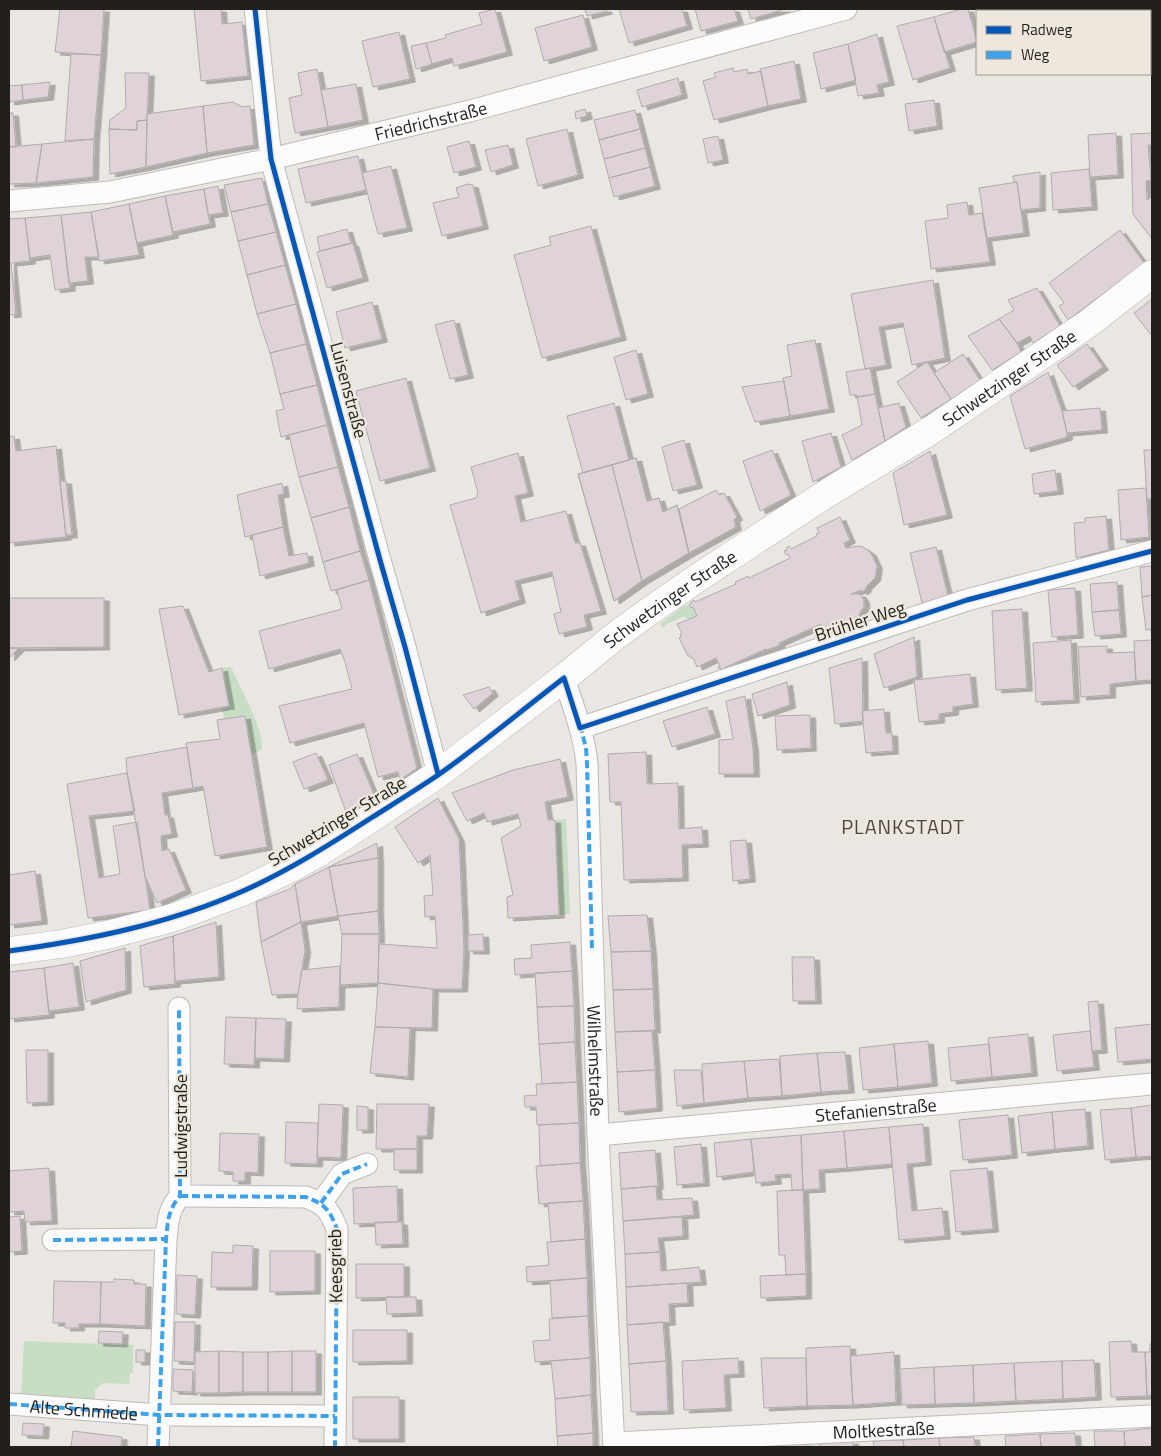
<svg xmlns="http://www.w3.org/2000/svg" width="1161" height="1456" viewBox="0 0 1161 1456" font-family="'Titillium Web',sans-serif">
<style>
.green{fill:#c8dec4}
.building{fill:#dfd3d9;stroke:#afacac;filter:url(#shadow)}
.lines{fill:none;stroke-linecap:round;stroke-linejoin:round}
.street-casing{stroke:#bebbb8;stroke-width:23}
.secondary-casing{stroke:#bebbb8;stroke-width:29}
.street{stroke:#fcfbfb;stroke-width:21}
.secondary{stroke:#fcfbfb;stroke-width:28}
.quiet{stroke:#3ea2ea;stroke-width:4;stroke-dasharray:8 4;stroke-linecap:butt}
.cycleway-casing{stroke:#eee7de;stroke-width:8}
.cycleway{stroke:#0057b8;stroke-width:5}
.labels{text-anchor:middle;dominant-baseline:central;stroke-width:4.5;stroke-linejoin:round;paint-order:stroke}
.street-label{font-size:18px;fill:#221f1c;stroke:#eee7de}
.quarter-label{font-size:20px;letter-spacing:1px;fill:#4b453e;stroke:#eee7de}
</style>
<defs>
<filter id="shadow"><feDropShadow dx="5.5" dy="3" stdDeviation="0" flood-color="#0004"/></filter>
</defs>
<rect width="100%" height="100%" fill="#eae6e2"/>
<path class="green" d="M685,605H689L691,608L693,607L697,616L687,620L685,616L667,624L663,628L660,624Z
M231,667C240,687 263,728 262,749L258,752L251,754L245,716L224,719L222,708L229,706L222,668Z
M566,819L570,914L559,915L555,820Z
M24,1341L133,1345V1373H130L129,1384L103,1383L95,1390V1402L21,1395Z"/>
<path class="building" d="M60,9H104L101,55L55,52Z
M194,9H221L222,24L242,22L248,76L201,81Z
M495,9L507,52L454,66L452,58L432,64L426,43L446,38L445,35L482,24L479,13Z
M585,9H606L607,11L587,16Z
M619,9H682L687,26L629,43Z
M695,9H734L738,21L701,31Z
M748,9H785L751,19Z
M962,9H968L977,42L944,52L934,17Z
M1005,9H1041L1042,11H1006Z
M1041,9H1075L1076,11H1042Z
M583,15L592,47L544,61L535,28Z
M1152,16V38H1150V17Z
M934,17L950,68L913,80L897,26Z
M399,32L410,79L373,87L362,41Z
M877,34L889,82L877,85L879,93L858,96L848,44Z
M426,43L432,64L416,69L411,46Z
M848,44L856,80L821,89L813,53Z
M71,54L101,55L94,139L65,141Z
M794,61L801,99L768,106L760,69Z
M733,68L734,72L747,69L748,74L761,71L768,106L714,120L703,81L716,77L714,73Z
M317,69L328,127L295,133L289,98L302,95L298,73Z
M125,73H149L147,120L137,121V130L109,129L110,120L126,108Z
M678,78L682,95L642,107L637,90Z
M50,82L48,97L23,100L22,85Z
M356,84L363,120L328,127L321,90Z
M22,85L23,100L9,102V86Z
M934,100L937,126L909,131L905,104Z
M233,102L242,107L250,106L254,145L207,153L203,106Z
M203,106L207,153L146,167L147,114Z
M585,109L587,116L576,119L575,112Z
M635,110L640,129L599,140L594,120Z
M9,113H13L16,147H9Z
M147,120L146,167L110,174L109,129L137,130V121Z
M567,129L578,175L538,186L526,139Z
M640,129L645,148L604,159L599,140Z
M1116,133L1118,175L1090,177L1088,135Z
M1152,133V145H1148L1151,180L1146,181L1147,200L1152,197V239L1133,214L1131,134Z
M718,136L723,160L708,163L703,139Z
M94,139L93,177L36,183L42,144Z
M469,141L476,167L454,173L447,147Z
M42,144L36,183L9,184V147Z
M508,145L513,165L491,172L485,150Z
M645,148L650,167L609,178L604,159Z
M358,156L366,190L306,203L298,169Z
M391,166L407,228L378,234L362,173Z
M650,167L655,186L614,197L609,178Z
M1089,169L1092,207L1053,210L1051,173Z
M1040,172V208L1021,210L1017,182H1014L1013,176Z
M262,178L268,204L231,212L224,185Z
M1017,182L1024,233L987,238L979,188Z
M468,184L473,185L483,226L442,236L433,203L459,197L456,188Z
M218,186L223,213L208,215L204,189Z
M204,189L210,224L173,232L165,196Z
M165,196L173,235L137,243L129,204Z
M967,202L969,215L982,213L990,262L931,269L925,221L948,218L947,205Z
M129,204L139,255L99,261L91,212Z
M268,204L276,232L238,241L231,212Z
M91,212L99,257H85L88,281L69,283L61,215Z
M61,215L70,288L55,290L50,255L30,258L25,218Z
M25,218L30,261L11,263L16,314L9,315V219Z
M591,226L621,337L542,358L514,255L551,245L549,237Z
M347,229L351,243L320,251L317,237Z
M1120,230L1144,263L1068,320L1059,306L1064,303L1049,283Z
M276,232L285,265L247,275L238,241Z
M353,243L363,278L327,288L317,252Z
M285,265L296,304L257,314L247,275Z
M933,280L945,358L912,365L903,323L879,327L886,365L865,369L851,294Z
M1037,288L1060,326L1033,343L1030,336L1017,343L999,319L1014,310L1008,300Z
M1152,299V336L1134,313Z
M372,302L382,339L345,348L336,312Z
M296,304L306,344L270,353L257,314Z
M999,319L1017,343L1021,352L992,370L968,336Z
M454,320L468,375L450,379L435,325Z
M815,340L829,409L790,416L783,378L792,376L787,345Z
M306,344L317,385L280,394L270,353Z
M1087,344L1103,367L1073,387L1057,365Z
M636,350L648,394L626,400L614,357Z
M963,354L980,380L951,399L934,373Z
M927,362L951,399L921,418L897,382Z
M870,368L875,394L857,397V395H850L846,372Z
M1048,372L1062,411L1067,433V437L1025,449L1010,396Z
M406,378L430,468L380,481L356,391Z
M784,381L790,416L755,422L742,387Z
M317,385L327,425L281,437L276,411L284,409L280,394Z
M875,394L885,441L852,460L842,435L862,425L857,397Z
M614,403L629,460L583,473L567,416Z
M899,403L906,427L885,441L878,408Z
M1100,408L1102,430L1067,433L1062,411Z
M327,425L338,467L299,477L289,435Z
M831,433L841,467L813,482L802,441Z
M14,436L16,451L56,446L66,537L9,543V437Z
M684,440L697,485L673,491L662,447Z
M772,450L791,495L760,511L743,461Z
M1144,450H1152V499H1147Z
M930,451L947,515L904,525L893,473Z
M518,453L528,493L515,496L521,522L566,511L575,543H580L601,611L584,615L587,627L559,634L554,614L561,612L552,572L515,581L520,600L481,613L450,505L476,498L478,493L471,467Z
M636,458L647,501L659,498L663,512L677,505L689,553L642,581L612,465Z
M636,458L647,501L659,498L663,512L677,505L689,553L642,581L614,601L578,474Z
M612,465L642,581L614,601L578,474Z
M338,467L349,507L311,518L299,477Z
M1055,470L1058,491L1034,494L1032,474Z
M60,481H66L72,535H66Z
M282,483L284,494L278,495L283,527L245,537L237,495Z
M1146,488L1149,537L1121,540L1118,490Z
M716,490L719,495L724,493L737,517L734,520L736,527L689,553L679,509Z
M349,507L360,551L323,562L311,518Z
M1106,516L1109,550L1076,558L1074,523L1085,522V518Z
M840,517L850,540L844,543L846,548L859,546L863,547L871,553L877,566L875,578L866,587V589L862,592L861,590L851,594H860L864,600V607L860,612L859,617L820,632L819,629L822,628L821,624L779,643L780,645L767,650L766,649L724,668L725,670L723,671L721,668L719,669L718,667L720,666L716,658L697,667L693,658H691L690,656H688L679,638L681,637L680,634L682,633L677,624L697,616L693,607L691,608L689,605L691,604V602L694,600L695,602L736,584L735,582L740,580L748,576L749,578L790,558L788,554L786,555L784,551L787,550L786,548L789,546L791,549L817,536L816,534L819,533L817,528Z
M283,527L289,556L307,553L309,563L260,576L252,535Z
M936,547L948,596L922,603L910,553Z
M360,551L369,580L331,591L323,562Z
M1152,566V595L1142,597L1140,567Z
M369,580L417,768L400,780L398,772L378,777L364,723L290,743L279,706L352,689L345,662L340,649L269,669L259,631L342,609L337,590Z
M1117,582L1119,610L1092,612L1090,584Z
M1075,588L1078,635L1052,637L1048,590Z
M1152,595V629L1146,630L1142,597Z
M9,598H104V647L9,648Z
M183,606L209,672L222,668L229,706L179,715L159,609Z
M1022,609L1027,688L996,690L992,611Z
M1119,610L1121,634L1095,636L1092,612Z
M914,637L917,677L884,688L874,654Z
M1071,640L1074,700L1036,702L1033,643Z
M1152,640V680L1136,681L1134,641Z
M1107,646V653L1134,652L1136,681L1110,684V695L1081,697L1078,647Z
M9,648H19L9,658Z
M862,658L863,721L835,724L829,668Z
M970,674L973,704L953,707V712L939,714V720L919,722L914,680Z
M787,682L790,705L758,716L752,694Z
M489,687L493,693L474,709L463,695Z
M745,696L753,748L754,774H719V740L733,739L726,701Z
M707,707L715,734L672,747L663,721Z
M884,709L886,733H892L893,751L866,753L862,711Z
M810,715L811,748L777,750L775,716Z
M245,716L267,847L215,856L203,786L193,788L186,743L220,739L217,720Z
M187,747L193,788L162,793L165,815H168L172,834L161,836L162,851L169,849L186,890L157,903L145,876L127,773L126,758Z
M646,752L647,784L678,783L679,829L702,827L703,844L682,845L683,878L624,880L621,802H610L608,754Z
M316,753L328,780L304,789L293,762Z
M357,754L375,797L346,812L329,765Z
M560,759L568,797L545,802L548,820H555L559,915L508,918L507,897L513,895L501,838L521,826L518,814L487,822L484,813L467,821L452,793L513,770Z
M127,773L135,811L89,816L99,878L120,874L113,826L137,822L150,910L88,918L67,784Z
M438,798L459,839L464,949L462,989H433L378,983L379,944L437,948L435,916L425,917L424,896L433,895L430,855L418,863L395,827Z
M746,840L750,879L733,881L730,841Z
M377,843L378,858L329,867Z
M378,858V911L338,916L329,867Z
M329,867L338,916L301,922L295,884Z
M35,871L42,921L9,925V875Z
M295,884L301,922L261,942L256,902L290,889Z
M378,911L379,934H342L338,916Z
M647,915L651,951L611,952L608,916Z
M216,922L219,977L175,981L173,936Z
M301,922L305,950L298,994L272,995L261,942Z
M342,934H379L378,983L340,985Z
M483,934L484,951H468V935Z
M173,936L175,984L144,987L140,946Z
M570,942L572,971L515,975L514,959L532,958L531,945Z
M125,948L126,990L86,1002L80,961Z
M651,951L653,989L613,990L611,952Z
M792,957H814L816,1001H793Z
M73,963L79,1007L49,1011L44,968Z
M340,966L339,1007L297,1009L298,994L302,970Z
M44,968L49,1015L9,1019V972Z
M572,971L574,1006L537,1007L535,973Z
M378,983L433,989L432,1028L375,1027Z
M653,989L655,1030L615,1032L613,990Z
M1098,1001L1102,1050L1092,1051L1088,1002Z
M574,1006L575,1042L539,1044L537,1007Z
M226,1017L256,1018L254,1065L224,1064Z
M256,1018L286,1019L284,1059L255,1058Z
M1152,1024V1059L1118,1062L1115,1028Z
M375,1027L410,1028L408,1077L370,1073Z
M652,1031L655,1070L617,1072L615,1032Z
M1090,1031L1094,1067L1057,1071L1053,1035Z
M1028,1034L1032,1073L992,1077L988,1038Z
M928,1041L932,1083L898,1087L894,1044Z
M575,1042L577,1082L542,1084L539,1044Z
M894,1044L898,1087L863,1090L859,1048Z
M989,1044L992,1077L951,1081L948,1048Z
M26,1050H48V1102L27,1103Z
M845,1052L849,1090L821,1092L817,1053Z
M817,1053L821,1092L782,1096L780,1056Z
M779,1059L782,1096L748,1098L744,1061Z
M744,1061L748,1098L704,1103L702,1064Z
M655,1070L657,1108L619,1112L617,1072Z
M674,1070H701L704,1103L677,1106Z
M577,1082L579,1123L537,1125L536,1107H525L524,1096L537,1095L536,1084Z
M319,1104L343,1105L341,1158L317,1157Z
M377,1104H429L427,1136H417V1149H376Z
M1152,1105V1156L1136,1157L1131,1108Z
M357,1106L368,1107V1130H357Z
M1131,1108L1136,1157L1105,1160L1100,1110Z
M1085,1109L1088,1146L1055,1149L1052,1112Z
M1052,1112L1055,1149L1022,1153L1018,1116Z
M1008,1115L1012,1155L963,1160L959,1120Z
M286,1122L318,1123L317,1164L285,1163Z
M579,1123L580,1163L540,1166L539,1125Z
M923,1124L926,1162L907,1164L912,1211L942,1208L945,1236L899,1240L889,1127Z
M889,1127L892,1164L847,1168L844,1131Z
M844,1131L847,1168L819,1170L820,1189L803,1190L801,1135Z
M220,1133L259,1134L258,1173L245,1172V1181H233V1172L219,1171Z
M801,1135L803,1190H792L791,1174L775,1175L776,1181L756,1183L751,1139Z
M751,1139L754,1172L717,1177L714,1143Z
M701,1144L704,1183L677,1185L674,1147Z
M394,1149H417V1170H394Z
M655,1150L658,1186L621,1189L619,1153Z
M580,1163L583,1201L539,1204L536,1166Z
M49,1168L52,1221L25,1222L24,1211L9,1212V1171Z
M987,1168L993,1229L956,1232L950,1171Z
M397,1186L398,1222L354,1224L353,1188Z
M656,1186L657,1200L692,1198L694,1215L623,1221L621,1189Z
M803,1190L806,1274L786,1275L785,1255H779L777,1191Z
M583,1201L585,1239L551,1242L548,1203Z
M20,1216L22,1251L9,1252V1217Z
M682,1217L683,1236L658,1238L660,1252L625,1254L623,1221Z
M375,1222H402L403,1244L376,1245Z
M585,1239L587,1278L527,1282L526,1267L549,1265L547,1242Z
M233,1245L253,1246L252,1287H211L212,1252L233,1253Z
M270,1251H315V1291L270,1292Z
M660,1252L661,1271L699,1267L701,1282L626,1287L625,1254Z
M356,1264H404V1297L356,1298Z
M806,1274V1296L761,1298L760,1276Z
M177,1275L197,1276L195,1315L176,1314Z
M587,1278L588,1316L552,1318L550,1281Z
M114,1279L134,1280V1284H146L145,1326L100,1324L101,1282H114Z
M54,1281L101,1282L100,1324H79V1328H65V1323H53Z
M687,1283L688,1303L669,1304L670,1322L627,1325L626,1287Z
M386,1297H416L417,1313L387,1314Z
M588,1316L590,1358L535,1362L533,1341L550,1340L549,1319Z
M175,1322H195L194,1362L174,1361Z
M663,1322L666,1361L629,1364L627,1325Z
M353,1330H407V1361L353,1362Z
M99,1331L123,1332L122,1344L98,1343Z
M1131,1341L1132,1352H1145L1147,1396L1111,1397L1109,1342Z
M1152,1343V1395L1147,1396L1145,1352H1150V1344Z
M850,1346L853,1405L807,1406L806,1348Z
M136,1350H145V1362H136Z
M219,1351L243,1352V1392L219,1393Z
M219,1351V1393H195V1352Z
M292,1351H316V1392H292Z
M292,1351V1392H268V1352Z
M243,1352H268V1392H243Z
M894,1352L896,1402L853,1405L850,1356Z
M590,1358L591,1395L555,1399L551,1361Z
M738,1358L739,1374L724,1375L726,1408L684,1410L682,1361Z
M761,1358H806L807,1406L764,1408Z
M1094,1360L1096,1397L1063,1399L1062,1361Z
M666,1361L668,1411L631,1412L629,1364Z
M1062,1361L1063,1399L1016,1401L1014,1363Z
M1014,1363L1016,1401L974,1403L973,1365Z
M973,1365L974,1403L935,1404L934,1367Z
M934,1367L935,1404L902,1405L900,1369Z
M173,1369L193,1370L192,1392L173,1391Z
M591,1395L593,1433L557,1436L555,1399Z
M353,1397H399V1439H353Z
M23,1423L44,1424L43,1436L22,1435Z
M1152,1428V1447H1125L1124,1431Z
M73,1431L122,1437L121,1447H71Z
M1094,1431H1124L1125,1447H1095Z
M593,1433V1447H558L557,1436Z
M1075,1433L1076,1447H1041L1040,1434Z
M1040,1434L1041,1447H1006L1005,1436Z
M974,1437L975,1447H940L939,1438Z
M939,1438L940,1447H904L903,1440Z
M903,1440L904,1447H874L873,1441Z
M853,1441V1447H820V1442Z
M808,1443V1447H767V1445Z"/>
<g class="lines">
<g class="street-casing">
<g id="street">
<path d="M255,9L271,159L380,560L405,647L438,774"/>
<path id="s1" d="M9,201L110,192L271,159L470,111L846,9"/>
<path id="s2" d="M564,678C573,706 584,734 587,764L598,1135L614,1447"/>
<path d="M580,728L967,600L1152,551"/>
<path id="s3" d="M598,1135L1152,1084"/>
<path d="M180,1196L306,1197C326,1205 329,1209 337,1229L335,1447"/>
<path d="M321,1203L342,1174L367,1164"/>
<path d="M53,1240L166,1239"/>
<path d="M9,1404L160,1415L335,1416"/>
<path id="s4" d="M614,1443L1152,1416"/>
<path d="M158,1447L166,1239C168,1221 168,1210 180,1196L179,1008"/>
</g>
</g>
<g class="secondary-casing">
<g id="secondary">
<path id="s5" d="M9,951L61,944L107,935L172,918L242,892L291,868L318,853L438,774L564,678L614,637L647,613L696,579L829,492L930,431L1089,323L1152,274"/>
</g>
</g>
<use href="#street" class="street"/>
<use href="#secondary" class="secondary"/>
<g class="quiet">
<path d="M580,725L586,748L587,764L592,949"/>
<path d="M180,1196L306,1197C326,1205 329,1209 337,1229L335,1447"/>
<path d="M321,1203L342,1174L367,1164"/>
<path d="M53,1240L166,1239"/>
<path id="s6" d="M9,1404L160,1415L335,1416"/>
<path d="M158,1447L166,1239C168,1221 168,1210 180,1196L179,1008"/>
</g>
<g class="cycleway-casing">
<path id="cycleway" d="M255,9L271,159L380,560L405,647L438,774
M9,951C89,940 169,924 243,891C288,871 329,845 371,818C393,804 416,790 438,775C481,745 522,710 564,678L580,728L967,600L1152,551"/>
</g>
<use href="#cycleway" class="cycleway"/>
</g>
<g class="labels">
<g class="street-label">
<text stroke="none"><textPath href="#s1" startOffset="430">Friedrichstraße</textPath></text>
<text stroke="none"><textPath href="#s5" startOffset="1166">Schwetzinger Straße</textPath></text>
<text transform="translate(349 390) rotate(75)">Luisenstraße</text>
<text stroke="none"><textPath href="#s5" startOffset="761">Schwetzinger Straße</textPath></text>
<text transform="translate(860 621) rotate(-18)">Brühler Weg</text>
<text transform="translate(337 821) rotate(-31)">Schwetzinger Straße</text>
<text stroke="none"><textPath href="#s2" startOffset="386">Wilhelmstraße</textPath></text>
<text stroke="none"><textPath href="#s3" startOffset="279">Stefanienstraße</textPath></text>
<text transform="translate(180 1126) rotate(-90)">Ludwigstraße</text>
<text transform="translate(335 1266) rotate(-91)">Keesgrieb</text>
<text stroke="none"><textPath href="#s6" startOffset="75">Alte Schmiede</textPath></text>
<text stroke="none"><textPath href="#s4" startOffset="270">Moltkestraße</textPath></text>
</g>
<g class="quarter-label">
<text x="903" y="826">PLANKSTADT</text>
</g>
</g>
<rect width="1161" height="1456" fill="none" stroke="#221f1c" stroke-width="20"/>
<rect x="976" y="10" width="175" height="65" fill="#eee7de" stroke="#9c9790"/>
<rect x="986" y="26" width="25" height="8" fill="#0057b8" stroke="#9c9790"/>
<text x="1021" y="35" font-size="15" fill="#221f1c">Radweg</text>
<rect x="986" y="51" width="25" height="8" fill="#3ea2ea" stroke="#9c9790"/>
<text x="1021" y="60" font-size="15" fill="#221f1c">Weg</text>
</svg>
